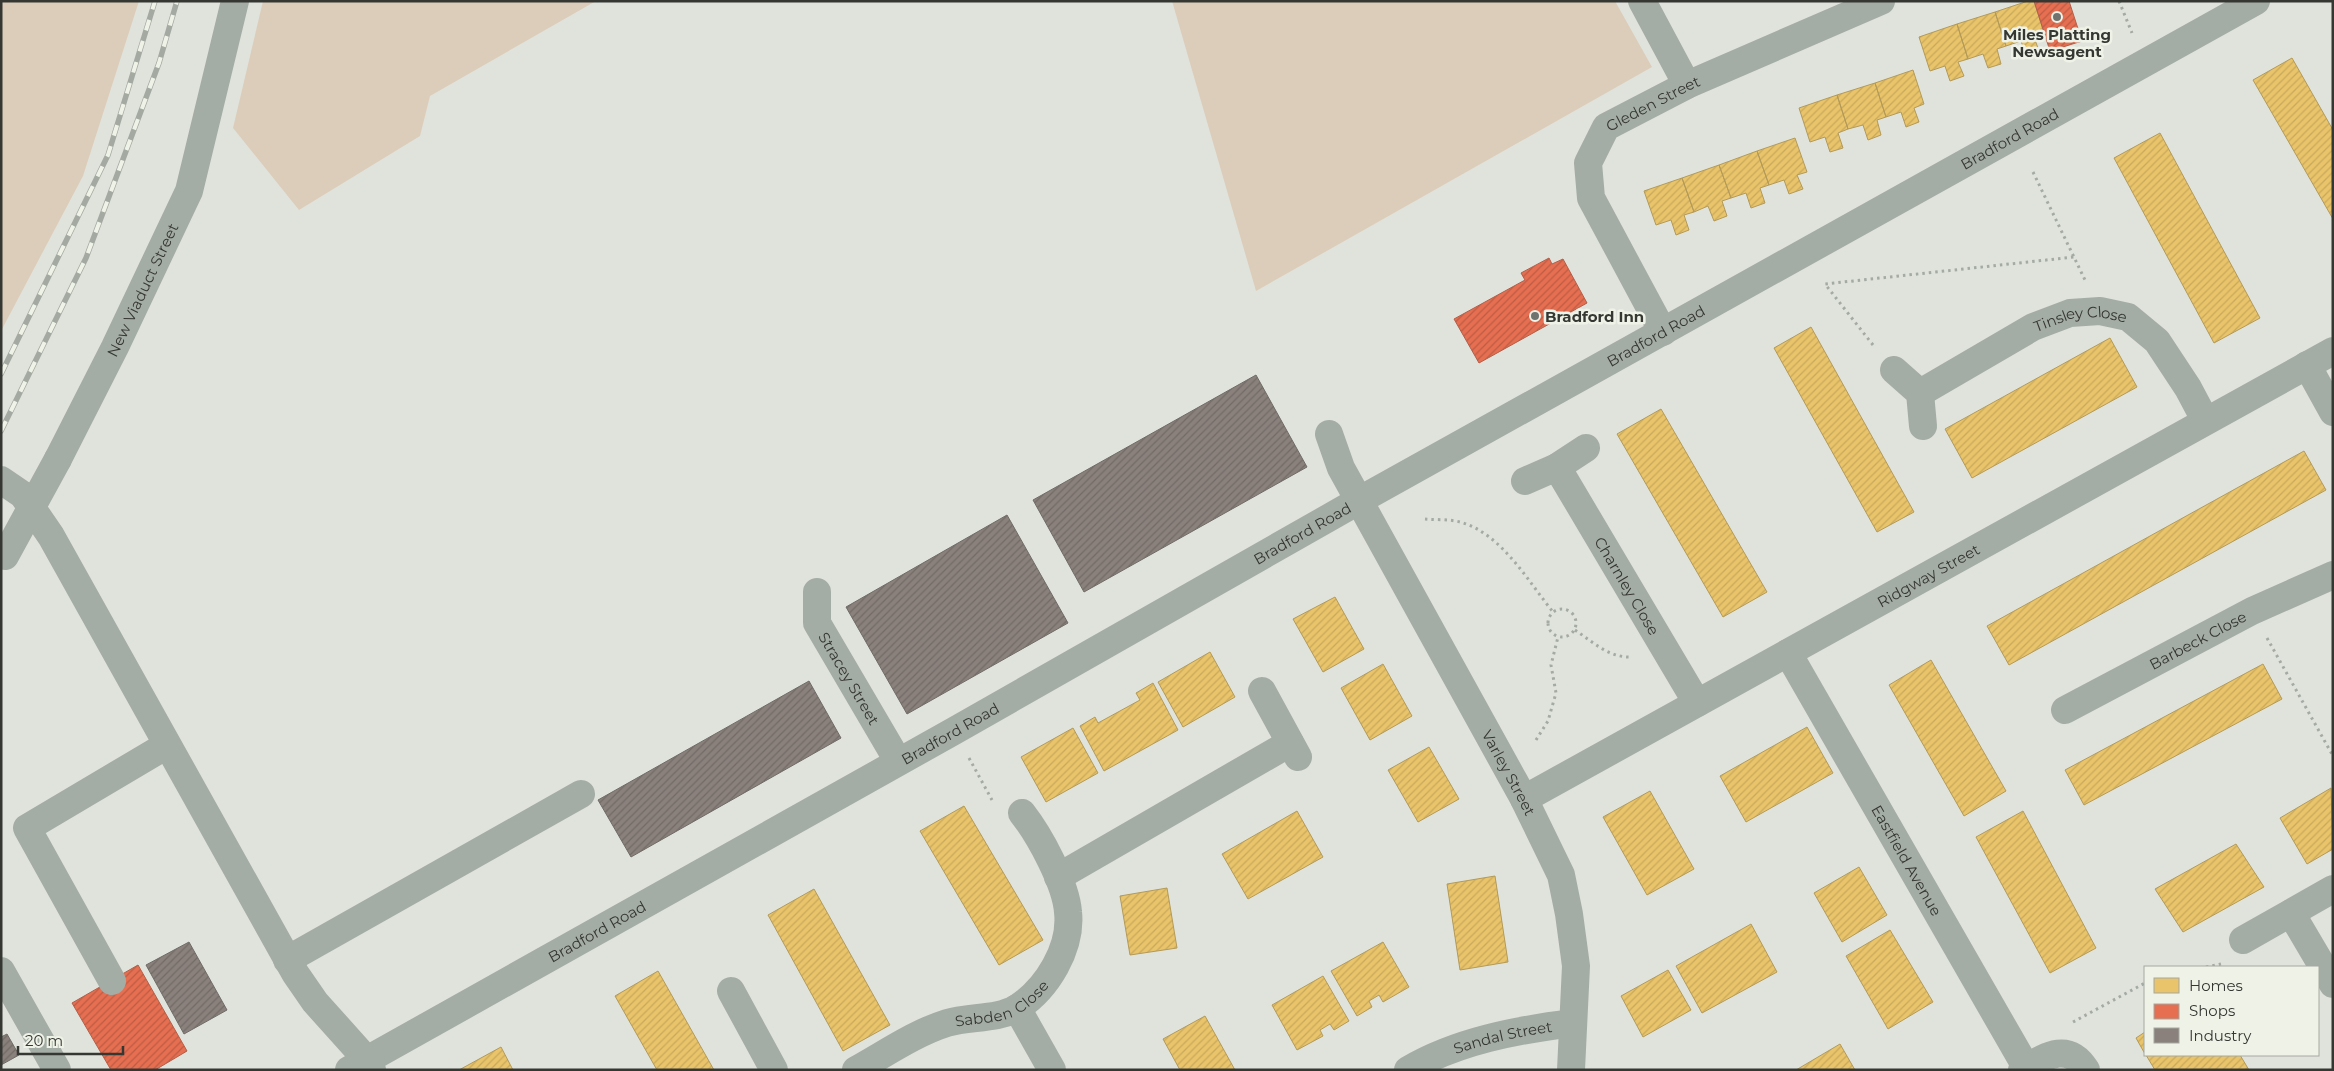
<svg xmlns="http://www.w3.org/2000/svg" width="2334" height="1071" viewBox="0 0 2334 1071" font-family="Montserrat,sans-serif">
<style>
.green{fill:#dccdbb}
.homes{fill:url(#homes-hatch);stroke:#b39a59}
.shops{fill:url(#shops-hatch);stroke:#b25e48}
.industry{fill:url(#industry-hatch);stroke:#706b66}
.lines{fill:none;stroke-linecap:round;stroke-linejoin:round}
.path{stroke:#a4aba4;stroke-width:3;stroke-dasharray:2.5 4;stroke-linecap:butt}
.minor{stroke:#a4ada5;stroke-width:28}
.rail-casing{stroke:#a4a9a2;stroke-width:5.5}
.rail{stroke:#eff3e7;stroke-width:4;stroke-dasharray:11;stroke-linecap:butt}
.minor-bridge{stroke:#a4ada5;stroke-width:28}
.poi-dot{fill:#71736e;stroke:#eff3e7;stroke-width:2}
.labels{text-anchor:middle;dominant-baseline:central;stroke-width:5;stroke-linejoin:round;paint-order:stroke}
.poi-label{font-size:15px;font-weight:bold;fill:#353732;stroke:#eff3e7}
.street-label{font-size:15px;fill:#353732;stroke:#eff3e7}
</style>
<defs>
<pattern id="homes-hatch" width="6" height="6" patternUnits="userSpaceOnUse" patternTransform="scale(1.25)"><rect width="6" height="6" fill="#e9c46a"/><path d="M-1 1l2-2M0 6l6-6M5 7l2-2" fill="none" stroke="#c8a95c"/></pattern>
<pattern id="shops-hatch" width="6" height="6" patternUnits="userSpaceOnUse" patternTransform="scale(1.25)"><rect width="6" height="6" fill="#e76f51"/><path d="M-1 1l2-2M0 6l6-6M5 7l2-2" fill="none" stroke="#bc5c44"/></pattern>
<pattern id="industry-hatch" width="6" height="6" patternUnits="userSpaceOnUse" patternTransform="scale(1.25)"><rect width="6" height="6" fill="#8a817c"/><path d="M-1 1l2-2M0 6l6-6M5 7l2-2" fill="none" stroke="#726a66"/></pattern>
</defs>
<rect width="100%" height="100%" fill="#e0e3dc"/>
<path class="green" d="M1,1H139L83,176L1,331Z
M263,1H596L430,96L420,136L299,210L233,128Z
M1172,1H1615L1652,67L1256,291Z"/>
<path class="homes" d="M2028,1H2034L2044,33L2034,37L2039,51L2026,56L2021,41L2006,46L1995,12Z
M1995,12L2006,46L1997,49L2001,64L1988,68L1983,54L1968,59L1957,24Z
M1957,24L1968,59L1958,62L1964,76L1950,81L1945,66L1930,71L1919,37Z
M2292,58L2333,130V219L2253,80Z
M1913,70L1924,104L1914,108L1919,122L1906,127L1901,112L1886,117L1875,83Z
M1875,83L1886,117L1877,120L1881,135L1868,140L1863,125L1848,129L1837,95Z
M1837,95L1848,129L1838,133L1843,148L1830,152L1825,137L1810,142L1799,108Z
M2160,133L2260,318L2214,343L2114,158Z
M1795,138L1807,172L1797,175L1803,189L1789,194L1784,180L1769,185L1757,151Z
M1757,151L1769,185L1760,188L1765,203L1751,208L1746,193L1731,198L1719,165Z
M1719,165L1731,198L1722,201L1727,216L1714,221L1708,206L1694,212L1682,178Z
M1682,178L1694,212L1684,215L1689,230L1676,235L1671,220L1656,225L1644,191Z
M1811,327L1914,512L1877,532L1774,348Z
M2110,338L2137,387L1972,478L1945,429Z
M1661,409L1767,592L1723,617L1617,434Z
M2304,451L2326,490L2009,665L1987,626Z
M1335,597L1364,649L1323,672L1293,619Z
M1210,652L1235,697L1183,727L1158,682Z
M1931,660L2006,791L1964,816L1889,685Z
M1383,664L1412,716L1370,740L1341,688Z
M2263,664L2282,699L2084,805L2065,770Z
M1153,683L1178,730L1104,771L1080,726L1095,717L1098,723L1140,700L1136,693Z
M1807,727L1833,773L1746,822L1720,776Z
M1073,728L1098,773L1046,802L1021,757Z
M1429,747L1459,799L1418,822L1388,770Z
M2331,788L2333,849L2307,864L2280,818Z
M1650,791L1694,869L1647,895L1603,817Z
M964,806L1043,940L999,965L920,831Z
M1297,811L1323,857L1248,899L1222,854Z
M2023,811L2096,948L2050,973L1976,837Z
M2236,844L2264,887L2183,932L2155,889Z
M1859,867L1887,915L1842,942L1814,893Z
M1495,876L1508,962L1460,970L1447,884Z
M1167,888L1177,948L1130,955L1120,896Z
M814,889L890,1025L843,1051L768,915Z
M1751,924L1777,972L1702,1013L1676,966Z
M1890,930L1933,1002L1888,1029L1846,956Z
M1383,942L1409,987L1383,1002L1379,995L1369,1001L1372,1007L1357,1016L1331,971Z
M1668,970L1691,1010L1643,1037L1621,996Z
M658,971L714,1070H657L615,996Z
M1323,976L1349,1021L1334,1030L1330,1024L1320,1030L1323,1036L1297,1050L1272,1005Z
M1205,1016L1235,1070H1180L1163,1039Z
M2145,1032V1054L2136,1038Z
M1840,1044L1855,1070H1796Z
M501,1047L513,1070H459Z
M2146,1055H2240L2249,1070H2155Z"/>
<path class="shops" d="M2034,1H2069L2082,41L2050,51Z
M1549,258L1552,264L1563,259L1587,303L1479,363L1454,319L1525,280L1521,273Z
M138,965L187,1051L155,1070H111L72,1003Z"/>
<path class="industry" d="M1256,375L1307,467L1084,592L1033,500Z
M1007,515L1068,623L907,714L846,607Z
M809,681L841,738L631,857L598,800Z
M189,942L227,1010L184,1034L146,965Z
M7,1034L19,1055L1,1065V1037Z"/>
<g class="lines">
<path class="path" d="M2119,1L2132,33
M2033,172L2085,280
M1873,345L1825,284L2074,257
M1425,519C1436,520 1449,519 1460,522C1501,533 1528,581 1553,612
M1548 623a14 14 0 1 1 28 0a14 14 0 1 1-28 0Z
M1575,630C1593,642 1609,658 1632,657
M2267,638L2333,756
M1536,740L1548,721L1556,693L1551,665L1558,637
M969,758L992,800
M2206,967L2221,964
M2073,1022L2145,983"/>
<g class="minor">
<path d="M1642,1L1687,85"/>
<path id="s1" d="M1663,332L1591,198L1588,163L1606,127L1687,85L1881,1"/>
<path d="M2307,365L2333,412"/>
<path d="M1894,370L1920,393L1923,426"/>
<path id="s2" d="M1920,393L2033,327L2070,313L2100,311L2128,317L2157,341L2188,388L2205,420"/>
<path id="s3" d="M1329,434L1341,468L1524,799L1561,875L1569,914L1576,966L1571,1070"/>
<path id="s4" d="M58,459L115,347L189,191L235,1"/>
<path id="s5" d="M1557,467L1697,703"/>
<path d="M1,480L23,495L51,536L295,973L315,1002L367,1060L372,1070"/>
<path d="M1525,481L1557,467L1586,448"/>
<path id="s6" d="M817,592V623L898,761"/>
<path id="s7" d="M1788,653L2026,1067"/>
<path d="M1262,691L1298,757"/>
<path id="s8" d="M2065,710L2252,611L2333,575"/>
<path id="s9" d="M1524,799L2333,351"/>
<path d="M1058,877L1290,743"/>
<path d="M2291,913L2333,984"/>
<path d="M2243,940L2333,889"/>
<path d="M287,960L581,794"/>
<path d="M1,971L57,1070"/>
<path d="M112,981L27,828L167,745"/>
<path d="M731,991L774,1070"/>
<path d="M1017,1008L1052,1070"/>
<path id="s10" d="M349,1070L954,731L1360,500L2256,1"/>
<path id="s11" d="M856,1070C885,1054 915,1033 947,1023C969,1016 997,1020 1017,1008C1047,989 1072,948 1068,912C1066,884 1040,836 1022,813"/>
<path id="s12" d="M1408,1070C1457,1041 1517,1030 1573,1023"/>
<path d="M2022,1070C2046,1056 2068,1041 2086,1070"/>
</g>
<g class="rail-casing">
<path id="rail" d="M1,374L108,155L155,1
M1,431L86,258L159,63L177,1"/>
</g>
<use href="#rail" class="rail"/>
<path class="minor-bridge" d="M5,556L58,459"/>
</g>
<g class="poi-dot">
<circle cx="2057" cy="17" r="5"/>
<circle cx="1535" cy="316" r="5"/>
</g>
<g class="labels">
<g class="poi-label">
<text x="2057" y="34">Miles Platting<tspan x="2057" dy="17">Newsagent</tspan></text>
<text x="1545" y="316" text-anchor="start">Bradford Inn</text>
</g>
<g class="street-label">
<text stroke="none"><textPath href="#s1" startOffset="280">Gleden Street</textPath></text>
<text stroke="none"><textPath href="#s10" startOffset="1904">Bradford Road</textPath></text>
<text stroke="none"><textPath href="#s4" startOffset="189">New Viaduct Street</textPath></text>
<text stroke="none"><textPath href="#s2" startOffset="180">Tinsley Close</textPath></text>
<text stroke="none"><textPath href="#s10" startOffset="1499">Bradford Road</textPath></text>
<text stroke="none"><textPath href="#s10" startOffset="1094">Bradford Road</textPath></text>
<text stroke="none"><textPath href="#s9" startOffset="462">Ridgway Street</textPath></text>
<text stroke="none"><textPath href="#s5" startOffset="138">Charnley Close</textPath></text>
<text stroke="none"><textPath href="#s8" startOffset="150">Barbeck Close</textPath></text>
<text stroke="none"><textPath href="#s6" startOffset="95">Stracey Street</textPath></text>
<text stroke="none"><textPath href="#s10" startOffset="689">Bradford Road</textPath></text>
<text stroke="none"><textPath href="#s3" startOffset="384">Varley Street</textPath></text>
<text stroke="none"><textPath href="#s7" startOffset="239">Eastfield Avenue</textPath></text>
<text stroke="none"><textPath href="#s10" startOffset="284">Bradford Road</textPath></text>
<text stroke="none"><textPath href="#s11" startOffset="162">Sabden Close</textPath></text>
<text stroke="none"><textPath href="#s12" startOffset="101">Sandal Street</textPath></text>
</g>
</g>
<rect width="2334" height="1071" fill="none" stroke="#353732" stroke-width="5"/>
<rect x="2144" y="966" width="175" height="90" fill="#eff3e7" stroke="#a5a89f"/>
<rect x="2154" y="978" width="25" height="15" fill="#e9c46a" stroke="#a5a89f"/>
<text x="2189" y="991" font-size="15" fill="#353732">Homes</text>
<rect x="2154" y="1004" width="25" height="15" fill="#e76f51" stroke="#a5a89f"/>
<text x="2189" y="1016" font-size="15" fill="#353732">Shops</text>
<rect x="2154" y="1028" width="25" height="15" fill="#8a817c" stroke="#a5a89f"/>
<text x="2189" y="1041" font-size="15" fill="#353732">Industry</text>
<path d="M18 1046v8h105v-8" fill="none" stroke="#353732" stroke-width="2.5"/>
<text x="25" y="1046" font-size="15" fill="#353732" stroke="#eff3e7" stroke-width="4" paint-order="stroke">20 m</text>
</svg>
